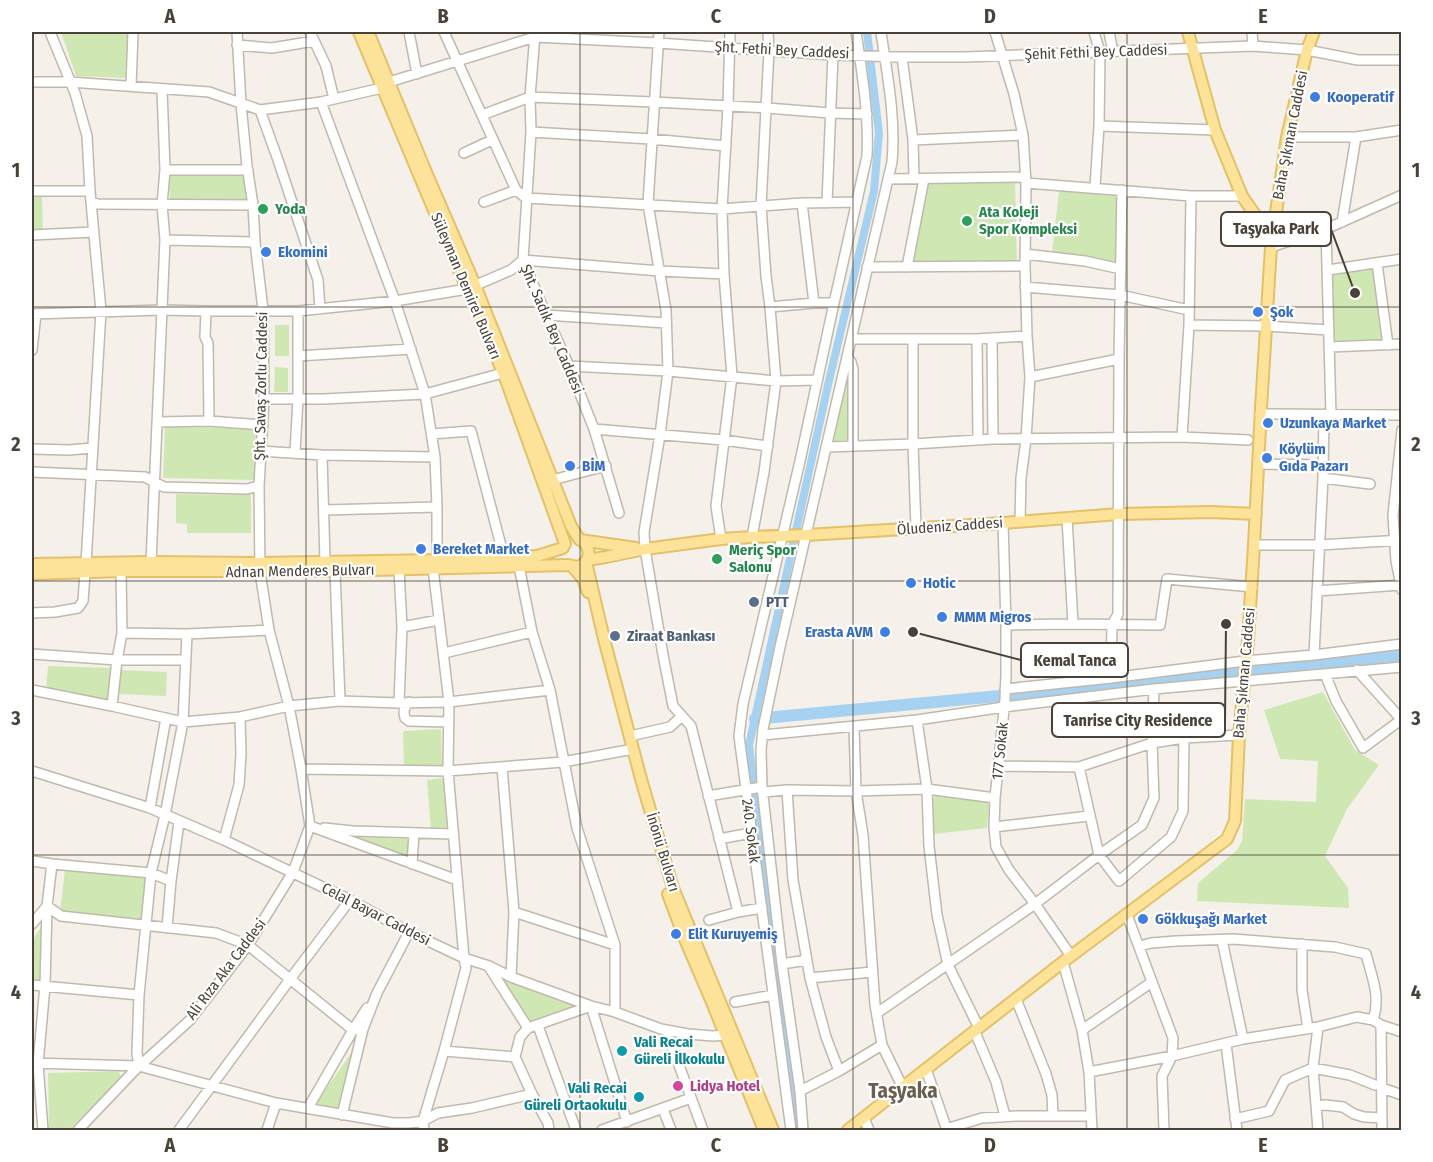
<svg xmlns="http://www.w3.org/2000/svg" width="1433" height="1162" viewBox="0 0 1433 1162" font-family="'Fira Sans Condensed',sans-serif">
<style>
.green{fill:#cfe8b3}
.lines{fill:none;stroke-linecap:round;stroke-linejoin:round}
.canal{stroke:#a7d1f0;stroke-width:8}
.river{stroke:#a7d1f0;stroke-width:12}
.minor-casing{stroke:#c0b9ac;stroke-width:12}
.major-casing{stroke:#e3c169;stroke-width:14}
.minor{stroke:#fff;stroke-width:9}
.major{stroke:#fde39a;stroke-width:10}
.grid{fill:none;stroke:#484238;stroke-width:1.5;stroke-opacity:0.55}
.shop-dot{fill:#3f7fe0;stroke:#fff;stroke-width:2}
.leisure-dot{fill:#2e9e5b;stroke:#fff;stroke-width:2}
.service-dot{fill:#5c6f8a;stroke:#fff;stroke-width:2}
.culture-dot{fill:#0f9aa8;stroke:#fff;stroke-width:2}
.hotel-dot{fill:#d1479c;stroke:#fff;stroke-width:2}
.labels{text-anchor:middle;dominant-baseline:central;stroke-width:4.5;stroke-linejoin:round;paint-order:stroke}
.street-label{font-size:15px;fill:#484238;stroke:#fff}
.shop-label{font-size:15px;font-weight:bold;fill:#366cbe;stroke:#fff;text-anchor:start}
.leisure-label{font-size:15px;font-weight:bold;fill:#27864d;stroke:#fff;text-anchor:start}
.service-label{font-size:15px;font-weight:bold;fill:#4e5e75;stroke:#fff;text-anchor:start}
.culture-label{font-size:15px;font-weight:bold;fill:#0d838f;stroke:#fff;text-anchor:start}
.hotel-label{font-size:15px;font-weight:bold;fill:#b23c85;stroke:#fff;text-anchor:start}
.district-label{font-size:21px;font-weight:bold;fill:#6b604f;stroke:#fff}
.leader{fill:none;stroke:#484238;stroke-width:2}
.callout-dot{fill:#484238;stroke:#fff;stroke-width:2}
.callout{fill:#fff;stroke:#484238;stroke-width:2}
.callout-label{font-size:16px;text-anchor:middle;font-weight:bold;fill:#484238}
.neatline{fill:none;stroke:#484238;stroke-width:2}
.grid-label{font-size:20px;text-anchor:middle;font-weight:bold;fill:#484238}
</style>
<rect width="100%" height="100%" fill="#f5f1ea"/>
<path class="green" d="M61,32H128L125,78L76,76Z
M169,173H244L247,202L170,203Z
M1015,178L1017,265L912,261L924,181Z
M1059,191L1117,196L1116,264L1052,253Z
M32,195H42L43,231H32Z
M1375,267L1384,341L1334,342L1332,312V274Z
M275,325H289V356H275Z
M275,367L288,368V392H274Z
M847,374H850L849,443L831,444Z
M165,427L256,428L254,480L163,478Z
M176,494L251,495V533H187V524L176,523Z
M48,666L111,668L109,701L46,691Z
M120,670L167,672L166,696L119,694Z
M1323,692L1355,750L1379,765L1347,809L1325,856L1348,888L1349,908L1197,901L1198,883L1237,850L1242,841L1245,799L1316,802L1318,761L1280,759L1264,710Z
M441,729L442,766L404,767L403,731Z
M443,778L447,829L431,830L427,780Z
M935,796L985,799L989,804L987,828L934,834L932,800Z
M350,837L411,839L410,860Z
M65,869L147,877L143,921L60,913Z
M44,924L42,980H32V950L35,936Z
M489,966L591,1006L528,1028Z
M357,1045L340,1110L316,1103Z
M119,1071L121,1077L71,1128H49L48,1073Z"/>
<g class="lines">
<path class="canal" d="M796,1130L763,866L749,745L828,385L874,191L879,133L867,32"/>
<path class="river" d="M755,719L1137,683L1402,655"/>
<g class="minor-casing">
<path id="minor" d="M50,32L75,93L87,136L90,191L101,311L86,563
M310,32L326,66L334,99
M409,32L417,74
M444,32L516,190L526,198L722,209L802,203L857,202
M659,32L648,204L666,310L668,371L660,435L644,532L645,549L663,655L673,706L691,726L738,912
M995,32L1014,94L1023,135L1026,183L1025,266L1027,336L1030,377L1026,439L1021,478L1020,521
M1094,32L1100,52L1099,126L1095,187
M1109,32L1113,52
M1252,32L1253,46
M535,34L530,97L531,132L523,260L546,315L569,366L594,429L619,513
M237,45L272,48L314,41
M902,57L913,140L914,179
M32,82H70L209,92L260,110L321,102L382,88L389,82L535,37L658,43L833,55L902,57H966L1253,46L1307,50L1358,60H1402
M131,86L133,32
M321,102L395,301L425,394L435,457L437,507V560
M260,110L278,160L318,280L320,309
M482,115L530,97L654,102L767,108L830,113L867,114
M1099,126L1215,130
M531,132L651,139L726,146
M1287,137H1356L1402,130
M913,140L1023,135
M464,153L492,140
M165,170H248
M889,179L1025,177
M1026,183L1191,196H1242
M32,191H90
M91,202L98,204L253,205
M484,202L516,190
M802,203L814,303
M827,203L833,55
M1342,222L1356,137
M1326,229L1331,415
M32,235L94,232
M165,240L255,242
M1271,247L1326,229L1402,195
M1025,254L1085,261L1121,269
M523,260L660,271L724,274
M1377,263L1388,345
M867,267L1025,266
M907,267L924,179
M1328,270L1402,259
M1025,287L1120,295L1189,310
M770,307L814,303H834
M206,311L205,337L208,343L209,421
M32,314L162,310L206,311H298L395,301L467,289L511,270L523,260
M546,315L666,323
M1189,325L1266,326L1329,330
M992,338L993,439
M851,339H977L1027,336
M913,339V444L916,528
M977,339L978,440
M1329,347L1402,344
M32,350L36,314
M298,356L411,349
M847,356L851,362L853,369V446
M569,366L668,371L776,381L817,380
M1030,377L1119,359
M264,399H324L425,394L503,373
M1260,414L1402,415
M158,422L209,421L263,425
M594,429L723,440L768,446
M1402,430L1393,515L1396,561L1402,590
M432,434L471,431L504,557
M1182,437L1189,325L1191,196
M827,447L913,444L993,439L1182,437L1248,440
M32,449L69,450L93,448
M260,451L322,455L435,457
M295,452L298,399V311
M322,455L325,561
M1258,464L1323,465
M32,472L145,477L164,487L247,489L259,486
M1323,478L1370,484
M552,480L606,466
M324,510L437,507
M1067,518L1073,624
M1003,523L1006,625V675L1005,700L995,798L994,827L996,847L1009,870L1035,904L1071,956
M752,537L764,472L776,381L770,307L766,276L761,206L769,50L768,32
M721,539L716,506L732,376L724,274L722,209L728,106L730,32
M1254,545H1320L1402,540
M151,562L165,240L162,205L165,170L162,89
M519,566L532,632L550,690L577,828L615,945V1012
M335,571L340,701
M1317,591L1401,585
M32,613L55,612L78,608L83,601L85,573
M1006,625L1073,624L1160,625L1167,579L1252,587
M402,627L439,620
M122,633L187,634L269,630
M444,653L532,632
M32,654L117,660H186
M1314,655L1323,478L1324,415
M1357,670L1401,719
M1325,674L1336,701L1363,748L1402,719
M1111,678L1112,625L1118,614L1119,359L1122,190
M1005,689L1111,678L1245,661L1314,655L1402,644
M32,690L112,706L183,722L240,717L289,706L340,701L399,703L449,702L550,690
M409,702C404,707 403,711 405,718L409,721L449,722
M399,703L402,627L399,569
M112,706L117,660L122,633L121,571
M917,720L927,789L929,846L937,915L948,965L979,1028
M854,727L856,791L863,835L875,1005L882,1045L903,1088
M763,735L917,720L1004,707L1154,689L1402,667
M630,736L670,727L682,716
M998,766L1079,767L1152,743L1184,738L1239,735
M502,767L514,912L511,977
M1079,767L1099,855L1119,881L1171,837L1183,811L1184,738
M301,769L448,771L563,762L628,750
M32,771L150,808L224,840L350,900L409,932L464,958L489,966L511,977L591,1006L615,1012L661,1029L688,1034L713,1036L725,1035L732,1033
M787,790L793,880L810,978L826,1037L839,1071
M763,792L787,790L856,791L927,789L995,798
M708,796L762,787
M150,808L166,718
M310,826L457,880
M994,827L1089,816
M324,828L353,831L453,834
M719,839L751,833
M224,840L239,785L241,754L240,717
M32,861L52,864L151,873L171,881
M412,864L414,833
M514,912L615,945
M1127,915L1173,1038L1172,1056L1162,1076L1164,1130
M709,920L738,912L762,908
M32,924L47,906L61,916L216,933L248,945L353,1030L363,1029
M167,928L171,881L179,822
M1222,940L1243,1039
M1302,944V990L1308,1029
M1140,946L1151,943L1176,941L1233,939L1335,947L1366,954C1372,978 1381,996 1373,1020
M1063,962L1082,1030L1089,1072L1092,1130
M782,964L807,960
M489,967L528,1028
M810,978L872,972
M32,985L139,995
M1016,999L1046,1074L1052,1095L1053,1116
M735,1002L773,995
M877,1013L1035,904L1099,855L1142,825L1154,798L1152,743L1154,689
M1381,1025L1382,1130
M538,1026L576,1130
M1318,1027L1313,1068L1318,1130
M666,1030L703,1130
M1082,1030L1152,982
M975,1032L996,1082L1005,1116
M1226,1044L1237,1130
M444,1051L515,1057
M32,1063L139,1066L276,1103L393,1123H409L423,1121L438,1113L472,1108L532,1094
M139,1066L137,1053L139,995L151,873L165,815L183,722L187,634
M926,1069L947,1130
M1089,1072L1172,1056L1243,1039L1318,1027L1357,1017L1373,1020L1381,1025L1402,1032
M1382,1088L1402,1095
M800,1091L839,1071L882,1045
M1316,1106L1326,1105L1343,1107L1354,1114L1364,1117L1382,1118
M308,1108L353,1030L367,1008
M663,1109L671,1130
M342,1115L363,1029L377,993L409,932
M864,1118L869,1130
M1235,1119L1269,1111L1285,1080L1313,1068L1350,1075L1375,1085
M946,1129L982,1118L1016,1116H1091
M43,1130L38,1064L45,986L47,906L52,864
M78,1130L135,1070L190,1020L248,945L293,872L310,826L301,769L289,706L269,630L260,572L259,486L264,399L263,310L255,242L253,205L247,166L241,104L237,32
M179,1130L291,978L350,900
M267,1130L276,1103
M424,1130L423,1121L444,1051L466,968L464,958L448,771L449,702L433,568
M549,1130L548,1123L532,1094L515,1057L520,1037L528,1028L591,1006L627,1122
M602,1130L691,1098
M791,1130L739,736L743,704L800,461L834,303L867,156C869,114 862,73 856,32
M803,1130L800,1091L782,964L762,787L761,750L763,729L780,647L892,162C896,118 887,74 881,32"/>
</g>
<g class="major-casing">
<path id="major" d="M359,32L467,289L473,300L506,380L565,544
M368,32L428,177L475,285L571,526L579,539
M1188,32L1215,130L1242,196L1272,239
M580,540L636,548
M587,560L606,557L645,549L721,539L752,537L806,535L1003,523L1119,514L1211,512L1256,514
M586,562L604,639L641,779L673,888L773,1130
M32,564L151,562L259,563L437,560L537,556L563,548
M573,567L583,579L588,592
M32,574L121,571H335L568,565L578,567C590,562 592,551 583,541
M668,894L684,937L711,1000L764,1130
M848,1130L1063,962L1227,839L1235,821L1239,735L1248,640L1254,545L1261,408L1271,247L1287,137L1307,50L1314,32"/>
</g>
<use href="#minor" class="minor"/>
<use href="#major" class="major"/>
</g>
<path class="grid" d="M306,32V1130M580,32V1130M853,32V1130M1127,32V1130M32,307H1402M32,581H1402M32,855H1402"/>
<g class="shop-dot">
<circle cx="1315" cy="97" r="6"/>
<circle cx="266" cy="252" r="6"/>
<circle cx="1258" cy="312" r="6"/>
<circle cx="1268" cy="423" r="6"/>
<circle cx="1267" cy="458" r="6"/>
<circle cx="570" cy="466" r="6"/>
<circle cx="421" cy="549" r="6"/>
<circle cx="911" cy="583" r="6"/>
<circle cx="942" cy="617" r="6"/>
<circle cx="885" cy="632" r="6"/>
<circle cx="1143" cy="919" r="6"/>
<circle cx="676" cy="934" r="6"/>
</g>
<g class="leisure-dot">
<circle cx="263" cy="209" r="6"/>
<circle cx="967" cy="221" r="6"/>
<circle cx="717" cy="559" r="6"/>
</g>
<g class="service-dot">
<circle cx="754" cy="602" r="6"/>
<circle cx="615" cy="636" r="6"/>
</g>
<g class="culture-dot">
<circle cx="622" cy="1051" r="6"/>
<circle cx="639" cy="1097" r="6"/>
</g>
<circle class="hotel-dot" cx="678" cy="1086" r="6"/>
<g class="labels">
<g class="street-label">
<text transform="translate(782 50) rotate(3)">Şht. Fethi Bey Caddesi</text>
<text transform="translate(1096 52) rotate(-2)">Şehit Fethi Bey Caddesi</text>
<text transform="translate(1290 135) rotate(-79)">Baha Şıkman Caddesi</text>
<text transform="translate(466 286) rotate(67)">Süleyman Demirel Bulvarı</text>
<text transform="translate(552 329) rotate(67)">Şht. Sadık Bey Caddesi</text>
<text transform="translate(261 386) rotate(-89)">Şht. Savaş Zorlu Caddesi</text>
<text transform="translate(950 526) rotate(-4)">Öludeniz Caddesi</text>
<text transform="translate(300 571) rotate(-1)">Adnan Menderes Bulvarı</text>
<text transform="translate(1244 673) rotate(-85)">Baha Şıkman Caddesi</text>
<text transform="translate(1000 751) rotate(-84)">177 Sokak</text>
<text transform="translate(751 831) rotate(83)">240. Sokak</text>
<text transform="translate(663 852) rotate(73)">İnönü Bulvarı</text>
<text transform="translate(376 914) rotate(27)">Celal Bayar Caddesi</text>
<text transform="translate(226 969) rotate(-53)">Ali Rıza Aka Caddesi</text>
</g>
<g class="shop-label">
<text x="1327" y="97">Kooperatif</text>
<text x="278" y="252">Ekomini</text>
<text x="1270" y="312">Şok</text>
<text x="1280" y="423">Uzunkaya Market</text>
<text x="1279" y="449">Köylüm<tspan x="1279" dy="17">Gıda Pazarı</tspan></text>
<text x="582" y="466">BİM</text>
<text x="433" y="549">Bereket Market</text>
<text x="923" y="583">Hotic</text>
<text x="954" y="617">MMM Migros</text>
<text x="873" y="632" text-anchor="end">Erasta AVM</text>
<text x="1155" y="919">Gökkuşağı Market</text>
<text x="688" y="934">Elit Kuruyemiş</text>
</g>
<g class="leisure-label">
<text x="275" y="209">Yoda</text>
<text x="979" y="212">Ata Koleji<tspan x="979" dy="17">Spor Kompleksi</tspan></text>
<text x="729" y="550">Meriç Spor<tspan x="729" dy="17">Salonu</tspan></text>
</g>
<g class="service-label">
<text x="766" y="602">PTT</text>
<text x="627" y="636">Ziraat Bankası</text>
</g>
<g class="culture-label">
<text x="634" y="1042">Vali Recai<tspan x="634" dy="17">Güreli İlkokulu</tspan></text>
<text x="627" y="1088" text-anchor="end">Vali Recai<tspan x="627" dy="17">Güreli Ortaokulu</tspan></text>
</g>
<g class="hotel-label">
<text x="690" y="1086">Lidya Hotel</text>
</g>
<g class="district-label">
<text x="903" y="1091">Taşyaka</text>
</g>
</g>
<path class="leader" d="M1355 293L1331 229M913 632L1021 660M1226 624L1225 720"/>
<g class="callout-dot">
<circle cx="1355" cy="293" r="6"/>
<circle cx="913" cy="632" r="6"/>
<circle cx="1226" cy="624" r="6"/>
</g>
<g class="callout">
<rect x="1221" y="212" width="110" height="34" rx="6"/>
<rect x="1021" y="643" width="107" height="34" rx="6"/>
<rect x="1052" y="703" width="173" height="34" rx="6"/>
</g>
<g class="callout-label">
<text x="1276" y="234">Taşyaka Park</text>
<text x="1075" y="666">Kemal Tanca</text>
<text x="1138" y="726">Tanrise City Residence</text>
</g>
<rect width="1433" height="1162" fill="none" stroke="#ffffff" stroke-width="66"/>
<rect x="33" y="33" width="1367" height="1096" class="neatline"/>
<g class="grid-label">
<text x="170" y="23">A</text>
<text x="443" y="23">B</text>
<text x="716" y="23">C</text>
<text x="990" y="23">D</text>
<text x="1263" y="23">E</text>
<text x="16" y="177">1</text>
<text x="1416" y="177">1</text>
<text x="16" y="451">2</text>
<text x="1416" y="451">2</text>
<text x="16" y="725">3</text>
<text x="1416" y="725">3</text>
<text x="16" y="999">4</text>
<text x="1416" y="999">4</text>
<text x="170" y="1152">A</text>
<text x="443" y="1152">B</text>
<text x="716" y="1152">C</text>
<text x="990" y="1152">D</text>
<text x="1263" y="1152">E</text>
</g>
</svg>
